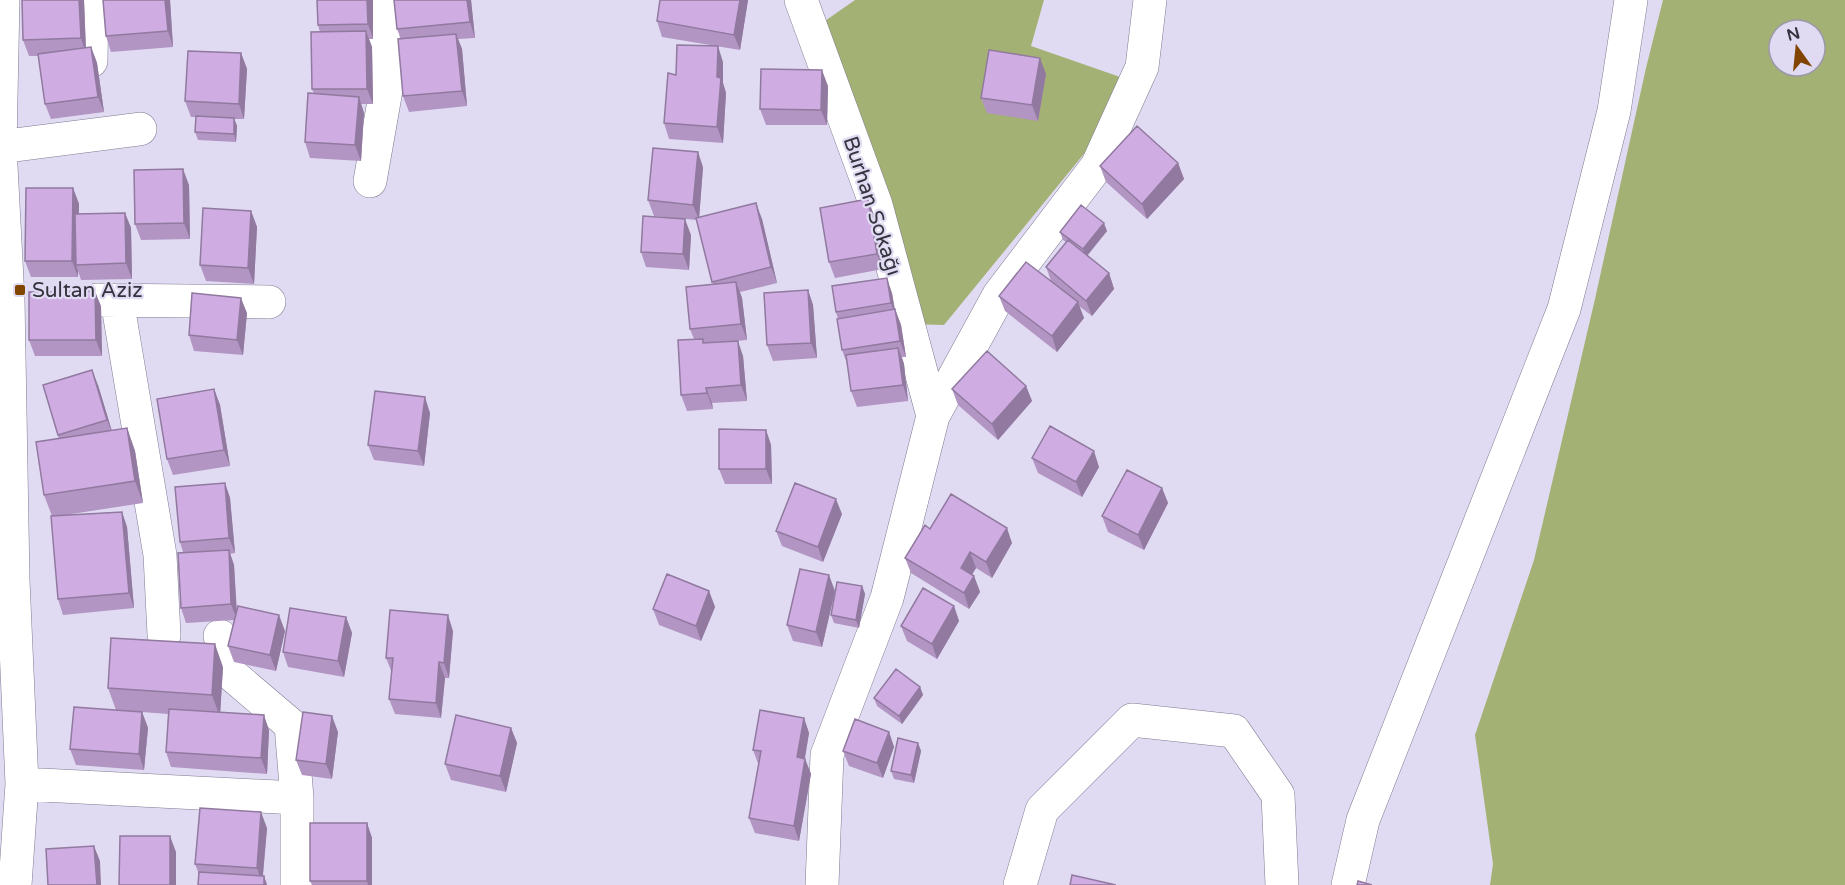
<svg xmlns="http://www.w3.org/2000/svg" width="1845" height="885" viewBox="0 0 1845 885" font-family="'Varela Round',sans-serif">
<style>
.forest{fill:#a3b174;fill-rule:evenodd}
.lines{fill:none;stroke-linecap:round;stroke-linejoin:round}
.minor-casing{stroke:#7f7a90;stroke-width:34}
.minor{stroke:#fff;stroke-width:33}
.wall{fill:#b295c3}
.shaded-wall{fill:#91799f}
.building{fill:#cfade3;stroke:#91799f;stroke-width:1.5}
.poi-dot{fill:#824500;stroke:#e0dbf3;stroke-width:2}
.labels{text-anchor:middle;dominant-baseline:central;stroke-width:4.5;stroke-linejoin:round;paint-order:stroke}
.street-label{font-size:21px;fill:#35333d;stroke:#e0dbf3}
.poi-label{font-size:21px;fill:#35333d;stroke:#e0dbf3;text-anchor:start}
</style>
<rect width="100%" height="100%" fill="#e0dbf3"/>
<path class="forest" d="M855,0H1044L1031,46L1123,78L1096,139L944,325L910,324L812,30Z
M1663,0H1845V885H1490L1493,864L1475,735L1534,560L1595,299L1646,68ZM1779,30H1815V66H1779Z"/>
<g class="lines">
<g class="minor-casing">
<path id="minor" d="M3,0L0,147L8,299L13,580L22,784L15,885
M801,0L876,205L933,416
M91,61L92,0
M0,147L140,129
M370,181L386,90L382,11L378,0
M97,300L269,302
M117,300L160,555L164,635
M220,636L231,674L291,725L297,798
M22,784L297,798V885
M822,885L827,755L887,598L933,416L999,295L1097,166L1142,67L1150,0
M1020,885L1042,810L1132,720L1234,731L1278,795L1282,885
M1348,885L1363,820L1564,309L1614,111L1631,0"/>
</g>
<use href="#minor" class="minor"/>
</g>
<path class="wall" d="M22,0H84L86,48L91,47L97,63L104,112L51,119L45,104L38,56H29L23,40Z
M103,0H170L173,47L111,52L106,36Z
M373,0V39H369L372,47L373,104H361L364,113L361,161L310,158L305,142L314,94L312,89L320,32L318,25Z
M394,0H471L475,38L458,39L462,49L467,106L409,112L403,96L401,39L397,29Z
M660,0H748L740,50L662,37L657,21Z
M241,53L247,69L244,119H234L237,126L236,142L198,140L195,132L196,117H191L185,101Z
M723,62V83L726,93L723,143L669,139L664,123L676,75Z
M1046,74L1038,121L987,113L981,98Z
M828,86L827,125H766L760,109Z
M1178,163L1184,179L1147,219L1106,182L1100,166Z
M703,167L699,217L762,219L777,283L740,292L742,298L747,340L724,342L743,356L747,401L712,403L713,409L687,411L681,395L694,339L690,329L713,285L697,220L654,216L648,200Z
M189,185L190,239L141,240L135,224Z
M73,188L79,204L78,214L125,213L131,228L132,279L81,280L78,271V277H31L25,261Z
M251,211L257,227L254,284L206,281L200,265Z
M874,215L883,269L835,278L829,262Z
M1107,231L1087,256L1109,273L1114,289L1092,316L1079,306L1084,318L1057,352L1005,311L999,296L1051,281L1046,267L1066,242L1063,240L1060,232Z
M691,235L689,270L646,267L641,252Z
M808,290L813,305L817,358L773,361L767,345Z
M892,293L895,309L901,325L906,357H902L904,364L908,401L857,407L851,391L848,366L842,350L838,319L836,312Z
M101,306L102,356H35L29,340Z
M247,313L243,355L194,351L189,335Z
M43,385H98L112,431L127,428L135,451L143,503L65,515L122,512L127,527L134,608L63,615L58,599L52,516L44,495L59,439Z
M1026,386L1032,401L998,440L958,405L952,389Z
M214,389L220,405L230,466L173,475L167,459Z
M430,413L424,466L374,460L368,445Z
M766,430L771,445L772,484H725L719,469Z
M1032,458L1099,467L1082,497L1038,473Z
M225,483L230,498L235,553L230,554L234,565L237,611L285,631L276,671L234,662L228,646L234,620L186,623L181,608L183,552L180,542Z
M1162,488L1168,503L1144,550L1108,532L1102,516Z
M842,514L823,562L782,546L776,531Z
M930,529L1012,543L992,578L976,568L972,575L974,576L980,592L969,609L911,573L905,558Z
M862,586L865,594L859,628L834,623L831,615Z
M709,591L715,607L701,641L659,625L653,609Z
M835,591L822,647L793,641L787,625Z
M954,606L959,621L937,659L907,641L901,626Z
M346,617L352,633L344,677L288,667L283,652Z
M453,631L449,678H445L441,718L395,714L389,699L392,673L386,658Z
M223,667L220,712L269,730L267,774L171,767L166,752L168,714L142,712L148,728L144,770L76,765L70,749L116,710L108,688Z
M920,687L923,695L902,724L877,706L874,698Z
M804,718L809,733L805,759L811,774L799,841L755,833L749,818L759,766L753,750Z
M511,728L517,743L506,792L451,780L445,764Z
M338,732L332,779L302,775L296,760Z
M889,732L894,747L883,778L849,766L843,751Z
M918,743L921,751L914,783L894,779L891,771Z
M367,823L372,838V885H312L310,881Z
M267,828L263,876H264L267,885H198L199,874L195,864Z"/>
<path class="shaded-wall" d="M79,0H84L86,54L81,38Z
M165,0H170L173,47L168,31Z
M367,0H373V39L368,24Z
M467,0H471L475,38L470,22Z
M740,0H748L740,50L734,35Z
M366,31L372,47L373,104L367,89Z
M456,34L462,49L467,106L462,91Z
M718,46L723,62V83L726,93L723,143L717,127V77Z
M91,47L97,63L104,112L98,97Z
M241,53L247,69L244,119L239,104Z
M1040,58L1046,74L1038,121L1032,105Z
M822,70L828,86L827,125L821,110Z
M359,97L364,113L361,161L355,145Z
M234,118L237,126L236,142L234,134Z
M698,152L703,167L699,220L693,205Z
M1178,163L1184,179L1147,219L1142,204Z
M183,169L189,185L190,239L184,223Z
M73,188L79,204L78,265H76L78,271V277L72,261Z
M868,199L874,215L883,269L877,254Z
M756,203L762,219L777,283L771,267Z
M251,211L257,227L254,284L248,268Z
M125,213L131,228L132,279L126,263Z
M685,219L691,235L689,270L683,254Z
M1104,223L1107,231L1086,257L1083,249Z
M1109,273L1114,289L1092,316L1086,301Z
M887,278L892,293L896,319L891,303Z
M736,282L742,298L747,340L741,324Z
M808,290L813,305L817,358L811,343Z
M95,291L101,306L102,356L96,340Z
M241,298L247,313L243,355L237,340Z
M1078,302L1084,318L1057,352L1052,336Z
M895,309L901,325L906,357L900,341Z
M738,341L743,356L747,401L741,385Z
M898,348L904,364L908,401L903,385Z
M92,370L98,385L113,435L107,420Z
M1026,386L1032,401L998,440L992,424Z
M706,388L712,403L713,409L707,393Z
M214,389L220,405L230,466L224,450Z
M425,397L430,413L424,466L418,451Z
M127,428L135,451L143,503L135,481Z
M766,430L771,445L772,484L766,469Z
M1094,451L1099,467L1082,497L1076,482Z
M225,483L230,498L235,553L229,538Z
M1162,488L1168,503L1144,550L1138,535Z
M836,499L842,514L823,562L818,547Z
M122,512L127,527L134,608L129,593Z
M1007,528L1012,543L992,578L986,562Z
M229,550L234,565L237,620L231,604Z
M970,552L976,568L966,583L961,568Z
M829,575L835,591L822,647L816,632Z
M974,576L980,592L969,609L964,593Z
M862,586L865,594L859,628L856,620Z
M709,591L715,607L701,641L696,626Z
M954,606L959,621L937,659L932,644Z
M279,615L285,631L276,671L270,655Z
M448,615L453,631L449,678L444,663Z
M346,617L352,633L344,677L338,661Z
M215,644L223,667L220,717L212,695Z
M439,662L445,678L441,718L436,703Z
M920,687L923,695L902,724L899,716Z
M142,712L148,728L144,770L139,754Z
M264,715L269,730L267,774L261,758Z
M332,716L338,732L332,779L326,764Z
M804,718L809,733L802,773L797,757Z
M511,728L517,743L506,792L500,776Z
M889,732L894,747L883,778L877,763Z
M918,743L921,751L914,783L911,775Z
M805,759L811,774L799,841L794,826Z
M261,812L267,828L262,884L257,868Z
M367,823L372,838V885H368L367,881Z
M170,836L176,852V885H170Z
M94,846L100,861L101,885H97Z
M264,876L267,885H264Z"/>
<path class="building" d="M22,0H79L81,38L23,40Z
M103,0H165L168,31L106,36Z
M317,0H367L368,24L318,25Z
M394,0H467L470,22L397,29Z
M660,0H740L734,35L657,21Z
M366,31L367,89H312L311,32Z
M456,34L462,91L403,96L398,39Z
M677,45L718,46L717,77L721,78L717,127L664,123L668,73L676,75Z
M91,47L98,97L45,104L38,54Z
M989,50L1040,58L1032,105L981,98Z
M188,51L241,53L239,104L185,101Z
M761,69L822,70L821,110L760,109Z
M308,93L359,97L355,145L305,142Z
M196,116L234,118V134L195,132Z
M1137,126L1178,163L1142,204L1100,166Z
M653,148L698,152L693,205L648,200Z
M183,169L184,223L135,224L134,170Z
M26,188H73L72,261H25Z
M868,199L877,254L829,262L820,208Z
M756,203L771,267L712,282L696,218Z
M1081,205L1104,223L1083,249L1060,232Z
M203,208L251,211L248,268L200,265Z
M125,213L126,263L76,265L75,214Z
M643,216L685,219L683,254L641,252Z
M1068,240L1109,273L1086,301L1046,267Z
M1026,262L1078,302L1052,336L999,296Z
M887,278L891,303L836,312L832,286Z
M736,282L741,324L690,329L686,287Z
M808,290L811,343L767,345L764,293Z
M95,291L96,340H29V292Z
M192,293L241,298L237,340L189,335Z
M895,309L900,341L842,350L837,319Z
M703,339V343L738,341L741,385L706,388L707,393L681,395L678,340Z
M898,348L903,385L851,391L846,355Z
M987,351L1026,386L992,424L952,389Z
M92,370L107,420L58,435L43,385Z
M214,389L224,450L167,459L157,399Z
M375,391L425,397L418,451L368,445Z
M1050,426L1094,451L1076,482L1032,458Z
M127,428L135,481L44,495L36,442Z
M719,429L766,430V469H719Z
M1127,470L1162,488L1138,535L1102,516Z
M225,483L229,538L180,542L175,487Z
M795,483L836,499L818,547L776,531Z
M951,494L1007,528L986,562L970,552L961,568L974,576L964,593L905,558L925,525L930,529Z
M122,512L129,593L58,599L51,516Z
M229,550L231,604L181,608L178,553Z
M800,569L829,575L816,632L787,625Z
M667,574L709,591L696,626L653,609Z
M837,582L862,586L856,620L831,615Z
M923,588L954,606L932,644L901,626Z
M238,606L279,615L270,655L228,646Z
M290,608L346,617L338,661L283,652Z
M390,610L448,615L444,663L439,662L436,703L389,699L393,658H386Z
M111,638L215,644L212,695L108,688Z
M896,669L920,687L899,716L874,698Z
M74,707L142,712L139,754L70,749Z
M169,709L264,715L261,758L166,752Z
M760,710L804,718L797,757L805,759L794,826L749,818L761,751L753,750Z
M303,712L332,716L326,764L296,760Z
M456,715L511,728L500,776L445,764Z
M855,719L889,732L877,763L843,751Z
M898,738L918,743L911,775L891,771Z
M200,808L261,812L257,868L195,864Z
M310,823H367V881H310Z
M120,836H170V885H119Z
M94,846L97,885H48L46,849Z
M199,872L264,876V885H198Z
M1072,875L1116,885H1070Z
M1358,881L1372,885H1357Z"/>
<rect class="poi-dot" x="14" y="284" width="12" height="12" rx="3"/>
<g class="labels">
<g class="street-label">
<text transform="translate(872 206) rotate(72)">Burhan Sokağı</text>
</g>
<g class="poi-label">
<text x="32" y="290">Sultan Aziz</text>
</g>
</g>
<g transform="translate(1797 48) rotate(345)"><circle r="28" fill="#e0dbf3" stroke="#9c98aa" stroke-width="1.5"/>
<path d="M0-4.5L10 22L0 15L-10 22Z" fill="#824500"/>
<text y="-9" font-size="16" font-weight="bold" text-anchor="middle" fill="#35333d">N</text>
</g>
</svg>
